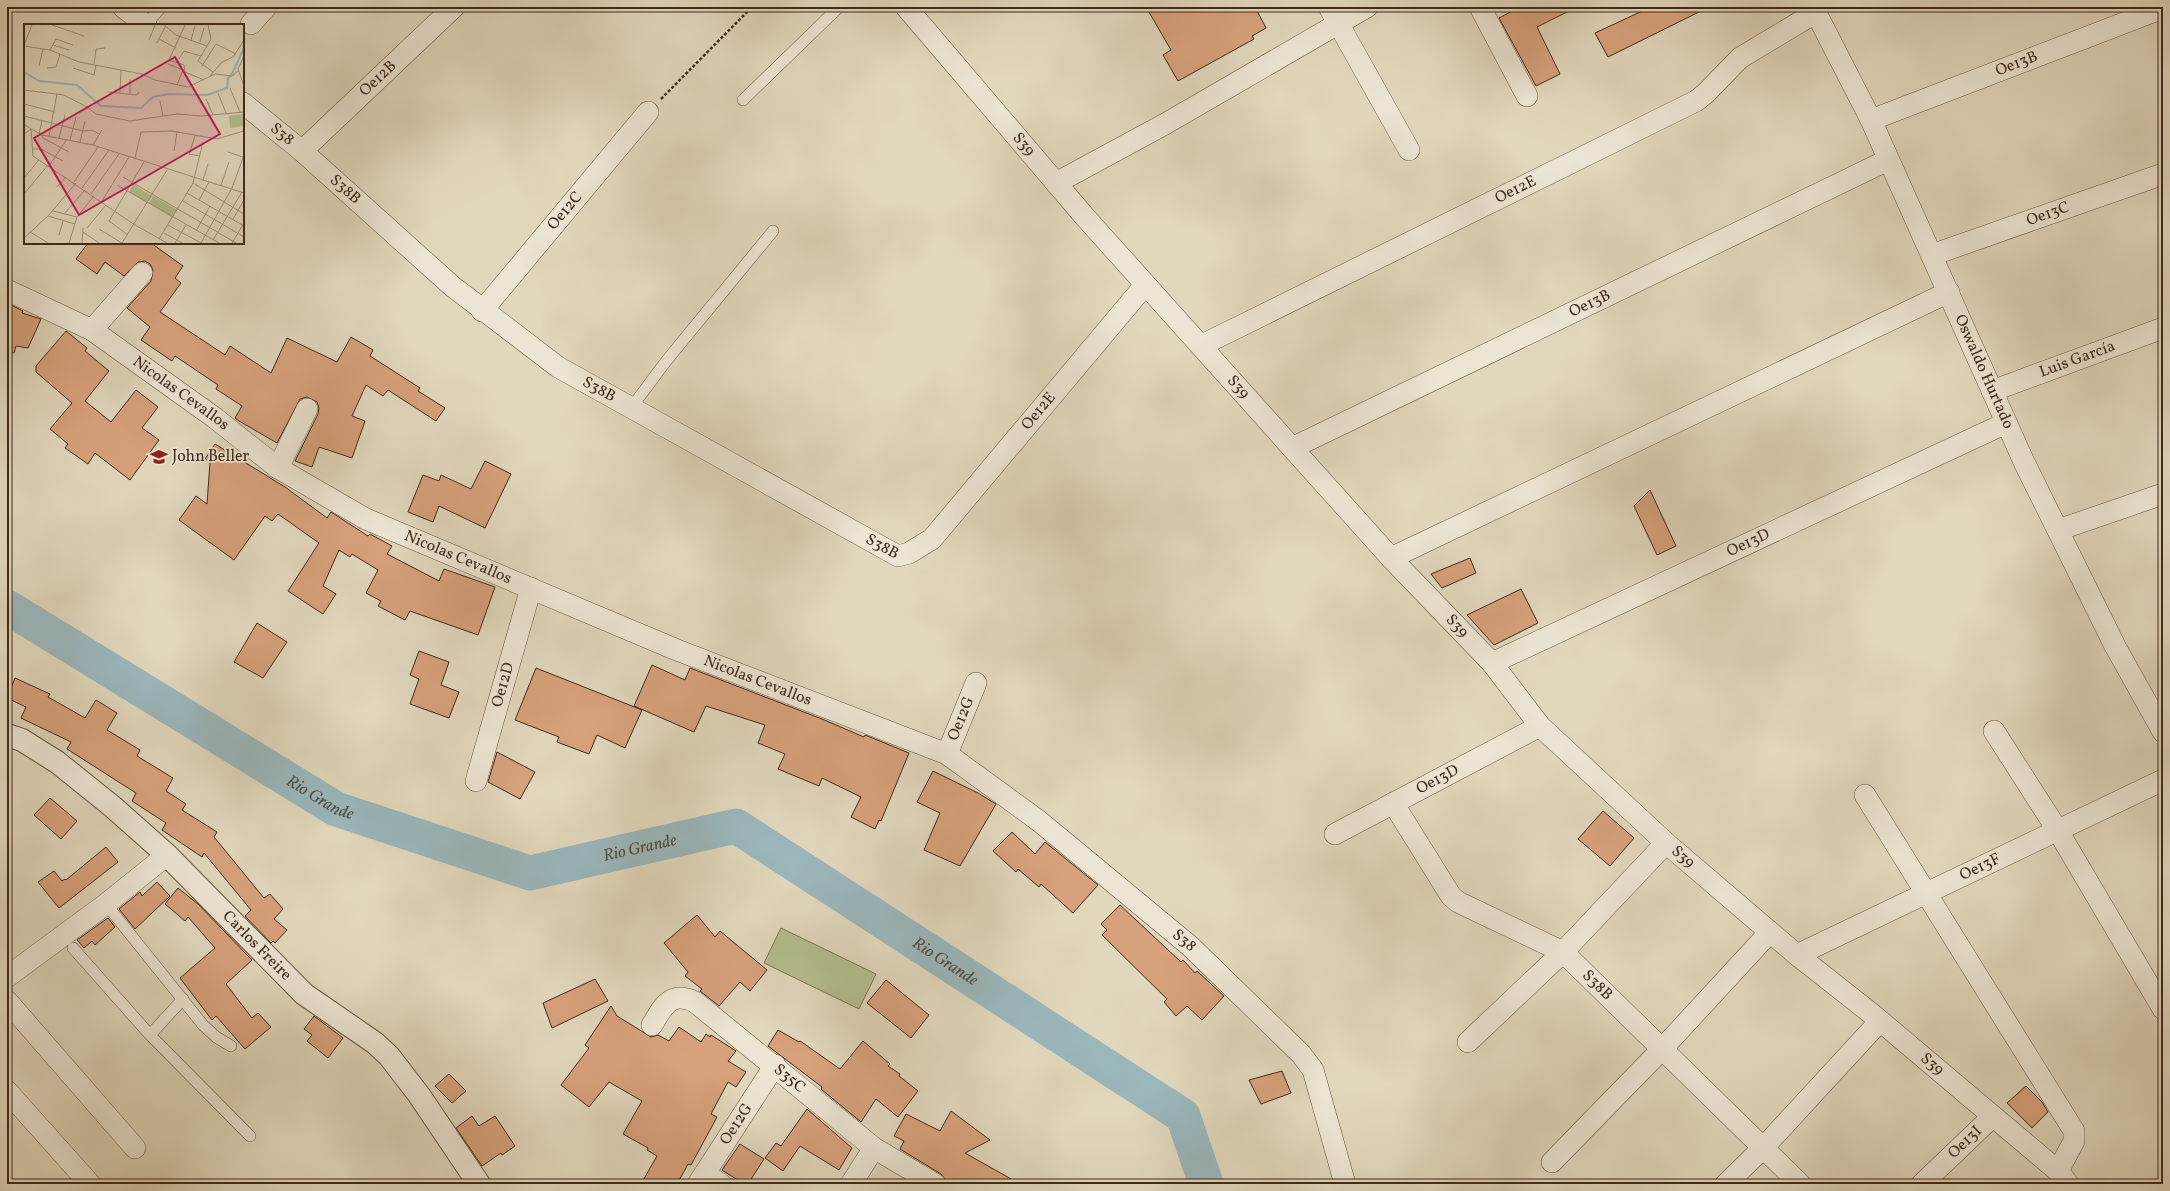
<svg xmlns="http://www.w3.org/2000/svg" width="2170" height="1191" viewBox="0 0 2170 1191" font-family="Vollkorn,serif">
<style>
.green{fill:#b4be8f;stroke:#7a7454}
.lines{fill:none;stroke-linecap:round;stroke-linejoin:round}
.river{stroke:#9ab7bc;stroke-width:35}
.building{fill:#d7a17b;stroke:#3f2a1a}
.service-casing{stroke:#685542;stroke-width:12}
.minor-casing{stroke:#685542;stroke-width:22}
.tertiary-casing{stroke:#685542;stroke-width:24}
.path{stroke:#3f2a1a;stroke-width:2.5;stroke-dasharray:3 2;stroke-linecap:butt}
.service{stroke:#ece5d3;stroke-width:11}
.minor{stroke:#ece5d3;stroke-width:21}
.tertiary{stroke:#ece5d3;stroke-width:22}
.labels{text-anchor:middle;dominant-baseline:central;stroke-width:3.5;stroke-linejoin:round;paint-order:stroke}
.street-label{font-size:16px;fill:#3f2a1a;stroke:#ece5d3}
.poi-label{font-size:16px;fill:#3f2a1a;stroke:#ece5d3;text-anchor:start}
.water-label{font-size:17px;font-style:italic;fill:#564d42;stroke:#ece5d3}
.inset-river{fill:none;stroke:#9ab7bc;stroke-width:2}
.inset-road{fill:none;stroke:#a0927b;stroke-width:1}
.view{fill:#c2185b;fill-opacity:0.15;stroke:#c2185b;stroke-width:2}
.inset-edge{fill:none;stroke:#3f2a1a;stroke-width:2}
</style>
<rect width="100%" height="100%" fill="#e1d7bc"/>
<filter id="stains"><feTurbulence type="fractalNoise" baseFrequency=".005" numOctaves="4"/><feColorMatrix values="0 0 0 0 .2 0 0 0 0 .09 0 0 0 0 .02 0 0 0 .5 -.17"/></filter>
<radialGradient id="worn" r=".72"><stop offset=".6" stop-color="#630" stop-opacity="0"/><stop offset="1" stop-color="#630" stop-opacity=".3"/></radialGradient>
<path class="green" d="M781,928L876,974L859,1009L764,963Z"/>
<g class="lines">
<path class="river" id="s1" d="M7,607L336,809L530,873L736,826L1183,1116L1206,1184"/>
</g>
<path class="building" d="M1146,7H1255L1266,28L1252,36L1254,39L1178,81L1163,55L1171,50Z
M1520,7H1577L1537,27L1560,74L1536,86L1499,18Z
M1651,7H1709L1608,57L1595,33Z
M88,243H151L183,266L175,278L181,283L160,312L225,355L230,346L271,373L287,338L337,362L351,337L373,350L370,356L420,388L418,391L445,408L436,421L388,390L383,396L366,385L352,416L365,421L352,458L319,447L312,467L295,461L318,414L319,408L317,402L307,397L300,399L277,443L239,421L235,418L242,406L216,389L218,385L175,356L172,361L141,340L150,327L127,308L151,281L153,270L150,264L145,261L138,262L124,276L105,262L97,274L76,259Z
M7,303L23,311L22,313L41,319L28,348L16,346L14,353L7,352Z
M66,331L87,348L85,351L109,371L85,401L111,422L136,390L158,407L142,428L159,440L130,480L95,453L88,464L65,448L68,444L50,429L72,403L36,372V366Z
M215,444L285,487L327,518L331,512L368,536L370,534L392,546L387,554L439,581L444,569L495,587L478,635L410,611L405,620L378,606L381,601L366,593L378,570L352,554L350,557L339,550L323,586L336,594L323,614L288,591L319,543L278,514L272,521L265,516L234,560L179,520L196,496L207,504L210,462L205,459Z
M485,461L511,474L485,528L439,506L433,522L408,512L423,475L439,481L441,475L471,489Z
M1650,490L1676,546L1657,555L1634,506Z
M1470,558L1476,573L1442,588L1431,574Z
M1521,589L1538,623L1494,645L1467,615Z
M257,623L287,642L263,678L234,662Z
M419,651L449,662L441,685L459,692L449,718L410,704L419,679L410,675Z
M652,665L685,680L690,668L822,719L864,737L865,735L909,753L881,821L879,820L875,829L851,817L861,797L822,778L819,786L778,769L785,754L758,743L765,725L706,706L694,732L634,706Z
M536,668L642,710L625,748L597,735L589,754L557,742L559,737L515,720Z
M15,678L50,694L48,697L85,718L96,700L117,713L107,730L140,750L137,756L173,778L166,791L186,804L182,810L217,832L214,837L264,898L270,894L283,909L274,919L287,930L275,943L273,941L271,943L245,916L251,910L204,853L202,857L162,830L166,823L132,801L136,793L67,749L71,742L21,718L26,707L7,698Z
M497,752L535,772L520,799L488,782Z
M933,771L978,793L996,804L960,866L924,850L940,813L917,802Z
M50,798L77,821L61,839L34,815Z
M1603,811L1634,838L1610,866L1578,839Z
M1012,832L1035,854L1045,842L1098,885L1073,913L1041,884L1039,887L1018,869L1016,872L993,851Z
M106,847L118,862L59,908L38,882L54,871L62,881L65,879L66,880Z
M157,882L170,896L135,929L119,909L140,892L142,896Z
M178,888L198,904L252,960L226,984L252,1018L258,1013L271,1027L245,1049L216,1016L212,1020L180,978L215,948L188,917L185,921L165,904Z
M1120,905L1181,962L1183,960L1195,973L1197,971L1224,996L1202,1020L1187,1006L1176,1016L1164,1002L1167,999L1102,935L1107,930L1101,924Z
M697,915L715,937L720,931L767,970L750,991L740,982L719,1006L700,991L702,989L685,976L688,972L664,943Z
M108,918L115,927L95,945L92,941L84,948L77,940Z
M595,979L608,1001L552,1028L543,1003Z
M886,980L929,1015L911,1038L867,1003Z
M611,1006L617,1016L651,1037L658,1035L669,1041L679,1027L701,1042L706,1034L710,1037L711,1035L736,1051L728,1061L746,1072L736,1087L728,1082L711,1114L717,1117L691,1165L688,1164L677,1184H641L657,1156L647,1150L648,1148L623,1134L642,1101L609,1082L589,1107L561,1085L589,1048L585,1045Z
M314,1016L343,1038L328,1058L307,1041L312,1035L304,1029Z
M778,1030L799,1042L800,1041L840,1069L863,1041L890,1064L888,1066L900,1074L899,1076L918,1091L898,1117L876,1099L861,1122L821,1089L822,1087L768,1046Z
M1282,1071L1291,1093L1261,1104L1249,1080Z
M449,1074L466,1091L452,1103L435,1086Z
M2026,1086L2042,1102L2048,1112L2032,1128L2007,1103Z
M807,1109L852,1148L839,1170L800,1146L783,1171L765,1158L776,1143L781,1146Z
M951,1111L990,1140L965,1153L1020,1184H952L946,1181L941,1174L900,1149L904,1141L894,1136L906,1114L940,1131Z
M472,1116L479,1126L495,1116L515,1146L502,1155L501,1153L482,1166L456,1128Z
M740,1144L764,1159L748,1184H744L722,1170Z"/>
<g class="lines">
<g class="service-casing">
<path id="service" d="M146,25L161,7
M743,100L839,7
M631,408L667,360L773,231
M106,904L203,1025L216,1037L231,1046
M73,948L150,1035L250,1136
M150,1035L183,999"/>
</g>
<g class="minor-casing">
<g id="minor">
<path d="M123,7L146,25"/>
<path id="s2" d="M906,7L1085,217L1391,558L1492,663L1540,726L1666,843L1797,955L1872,1014L2058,1171L2068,1184"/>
<path d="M1329,7L1409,150"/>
<path d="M1480,7L1527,96"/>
<path id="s3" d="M1813,7L1871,120L2024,462L2115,646L2163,732"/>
<path d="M251,24L266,7"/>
<path id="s4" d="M243,103L302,151L452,286L558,367L898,556L909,553L932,539L1145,285"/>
<path id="s5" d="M1871,120L2163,8"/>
<path id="s6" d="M302,151L454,7"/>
<path d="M1056,183L1165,124L1367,7"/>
<path id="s7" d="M1932,255L2163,174"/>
<path id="s8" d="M7,290L92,330L215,418L278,468L366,519L677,650L947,754L1039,821L1190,946L1301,1054L1313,1070L1345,1184"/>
<path id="s9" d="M482,311L648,112"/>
<path d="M92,330L142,273"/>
<path id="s10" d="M1202,345L1696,101L1705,94L1740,58L1815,13"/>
<path id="s11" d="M1992,391L2163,328"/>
<path id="s12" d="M1292,448L1888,160"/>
<path d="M278,468L307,409"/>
<path d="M2058,530L2163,494"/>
<path d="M1391,558L1949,292"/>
<path id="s13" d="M1492,663L2006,423"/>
<path d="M1994,731L2058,831L2163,1009"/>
<path id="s14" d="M947,754L976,683"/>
<path id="s15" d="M476,781L531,588"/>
<path d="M1865,795L2074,1131V1141L2058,1171"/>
<path id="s16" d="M1393,803L1451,896L1458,902L1563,952L1800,1184"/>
<path id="s17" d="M1335,834L1540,726"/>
<path id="s18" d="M1797,955L2163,780"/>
<path d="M7,977L106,904L167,855"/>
<path d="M7,1001L135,1148"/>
<path id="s19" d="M652,1025C663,1007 670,990 695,1002L874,1148L935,1184"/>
<path d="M1468,1042L1563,952L1666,843"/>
<path d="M7,1091L90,1184"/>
<path d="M1552,1162L1662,1049L1770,932"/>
<path d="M705,1174L721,1184"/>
<path id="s20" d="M698,1184L775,1065"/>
<path d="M851,1184L874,1148"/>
<path d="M1726,1184L1763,1148L1880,1021"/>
<path id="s21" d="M1922,1184L1992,1117"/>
</g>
</g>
<g class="tertiary-casing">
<g id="tertiary">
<path id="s22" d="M7,735L22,740L57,762L113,807L167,855L304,994L375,1043L389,1056L419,1095L479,1184"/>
</g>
</g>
<path class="path" d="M661,99L752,7"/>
<use href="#service" class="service"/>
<use href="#minor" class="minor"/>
<use href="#tertiary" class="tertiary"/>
</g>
<defs>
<g id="school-bare" transform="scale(1.38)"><path d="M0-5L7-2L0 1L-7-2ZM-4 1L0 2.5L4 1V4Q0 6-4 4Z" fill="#8f2418" stroke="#ece5d3" stroke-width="2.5" paint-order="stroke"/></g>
</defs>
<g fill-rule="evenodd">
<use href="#school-bare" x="159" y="457"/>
</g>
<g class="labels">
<g class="street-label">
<text stroke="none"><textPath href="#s5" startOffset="156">Oe13B</textPath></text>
<text stroke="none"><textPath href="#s6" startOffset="105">Oe12B</textPath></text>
<text stroke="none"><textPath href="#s4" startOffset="50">S38</textPath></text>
<text stroke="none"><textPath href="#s2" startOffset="181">S39</textPath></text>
<text stroke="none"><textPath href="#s4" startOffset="134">S38B</textPath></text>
<text stroke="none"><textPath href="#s10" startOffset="350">Oe12E</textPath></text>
<text stroke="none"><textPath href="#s9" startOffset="130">Oe12C</textPath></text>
<text stroke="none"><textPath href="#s7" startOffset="123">Oe13C</textPath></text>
<text stroke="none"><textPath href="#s12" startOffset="331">Oe13B</textPath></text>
<text stroke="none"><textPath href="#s11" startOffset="91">Luis García</textPath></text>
<text stroke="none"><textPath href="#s3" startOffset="403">Oswaldo Hurtado</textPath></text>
<text stroke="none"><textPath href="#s2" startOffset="505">S39</textPath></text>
<text stroke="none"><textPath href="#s4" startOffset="458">S38B</textPath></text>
<text stroke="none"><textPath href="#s8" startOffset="203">Nicolas Cevallos</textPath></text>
<text stroke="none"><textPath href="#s4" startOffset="1005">Oe12E</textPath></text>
<text stroke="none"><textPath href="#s13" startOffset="283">Oe13D</textPath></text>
<text stroke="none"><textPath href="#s4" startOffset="782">S38B</textPath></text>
<text stroke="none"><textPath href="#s8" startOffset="527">Nicolas Cevallos</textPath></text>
<text stroke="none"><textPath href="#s2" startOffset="829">S39</textPath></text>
<text stroke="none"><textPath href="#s8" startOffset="851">Nicolas Cevallos</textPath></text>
<text stroke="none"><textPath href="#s15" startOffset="100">Oe12D</textPath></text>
<text stroke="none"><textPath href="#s14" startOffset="38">Oe12G</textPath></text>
<text stroke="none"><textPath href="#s17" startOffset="116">Oe13D</textPath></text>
<text stroke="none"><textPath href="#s2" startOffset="1153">S39</textPath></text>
<text stroke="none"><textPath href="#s18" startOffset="203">Oe13F</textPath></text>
<text stroke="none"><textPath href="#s8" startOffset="1356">S38</textPath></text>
<text stroke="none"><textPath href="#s22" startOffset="329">Carlos Freire</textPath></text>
<text stroke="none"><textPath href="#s16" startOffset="283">S38B</textPath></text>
<text stroke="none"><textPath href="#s2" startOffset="1477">S39</textPath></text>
<text stroke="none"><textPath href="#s19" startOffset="178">S35C</textPath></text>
<text stroke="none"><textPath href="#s20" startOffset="71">Oe12G</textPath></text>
<text stroke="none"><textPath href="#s21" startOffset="60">Oe13I</textPath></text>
</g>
<g class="poi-label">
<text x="172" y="457">John Beller</text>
</g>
<g class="water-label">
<text stroke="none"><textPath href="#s1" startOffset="367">Rio Grande</textPath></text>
<text stroke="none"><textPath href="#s1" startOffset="703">Rio Grande</textPath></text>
<text stroke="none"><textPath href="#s1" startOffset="1051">Rio Grande</textPath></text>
</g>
</g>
<g transform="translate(24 24)">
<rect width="220" height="220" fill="#e1d7bc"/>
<path d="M220,90V102L206,104L205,92ZM109,160L128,172L123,179L105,168ZM129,172L153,186L147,193L125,179Z" fill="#b4be8f"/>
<path class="inset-river" d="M0,48L15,57L53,61L77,82L117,84L129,73L144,70L183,71L203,64L204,54L208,50L220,24"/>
<path class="inset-road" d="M28,1L60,12M140,1L152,11L183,22M161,1L145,36L160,41L161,48L180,56M184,1L187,15L174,37L189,48M135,15L152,24M125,16L131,1M167,16L171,2M176,18L180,4M133,19L141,3M0,21L8,1M29,21L45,26M0,22L26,26L55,38L118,50L131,56L164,63L191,50L208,52L214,47M26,26L32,15L49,21M220,32L214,45L220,62M155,35L160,27L177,32M144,40L159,46L153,61M70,41L72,25L81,24M15,42L19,25M178,42L192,20L212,30M23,44L32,43L36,30M49,44L70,51L72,41M186,52L198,38L209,33L220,16M206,64L216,88M0,66L40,71L63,83L72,90L106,97L153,90L178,92L220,88M84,68L113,71L115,68M96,68L97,46M194,69L202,89M106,70V55M182,75L189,91M136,77L139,92M0,80L31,88M0,92L59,107L68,106L75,110M0,100L7,105L9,132L111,201L143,219M0,110L7,105L18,111L69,121L220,169M15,110L18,96M18,111L19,114L45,128M25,112L33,70M171,112L165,130L176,132M35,114L41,91M46,116L52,93M56,118L61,97M69,121L78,106M8,125H17L39,137M150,127L153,108M204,128L219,133M111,134L117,108L148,107L193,115L220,107M25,142L43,115M99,153L212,219M0,154L15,136M179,156L184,140M50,158L74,123M169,159L220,190M93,161L195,219M197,161L205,138M33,163L42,153M58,164L85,126M163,169L220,202M0,170L24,141M67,170L95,130M175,176L185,158M78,177L105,133M159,177L220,213M29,187L53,193M40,190L61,166M24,192L51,200M209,195L220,176M144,201L177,219M63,204L82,181M75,205L98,219M172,207L186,182M6,208L24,219M59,208L75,219M140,209L158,219M35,211L39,197M104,211L85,197L120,138M0,214L24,192L52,159M135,215L169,159L179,118M189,216L218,168M45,219L53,193L70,172M58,219L59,204M98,219L143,146M151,219L162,201M177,219L208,164L220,131M208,219L220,199"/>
<path class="view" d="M151,33L196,110L55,191L10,114Z"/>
<rect width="220" height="220" class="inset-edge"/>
</g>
<rect width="2170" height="1191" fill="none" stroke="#e1d7bc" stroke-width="24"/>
<rect x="8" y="8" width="2154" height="1175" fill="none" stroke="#3f2a1a" stroke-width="2"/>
<rect x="12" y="12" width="2146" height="1167" fill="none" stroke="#3f2a1a"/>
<rect width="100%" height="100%" filter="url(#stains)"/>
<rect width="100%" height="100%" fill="url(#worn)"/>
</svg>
